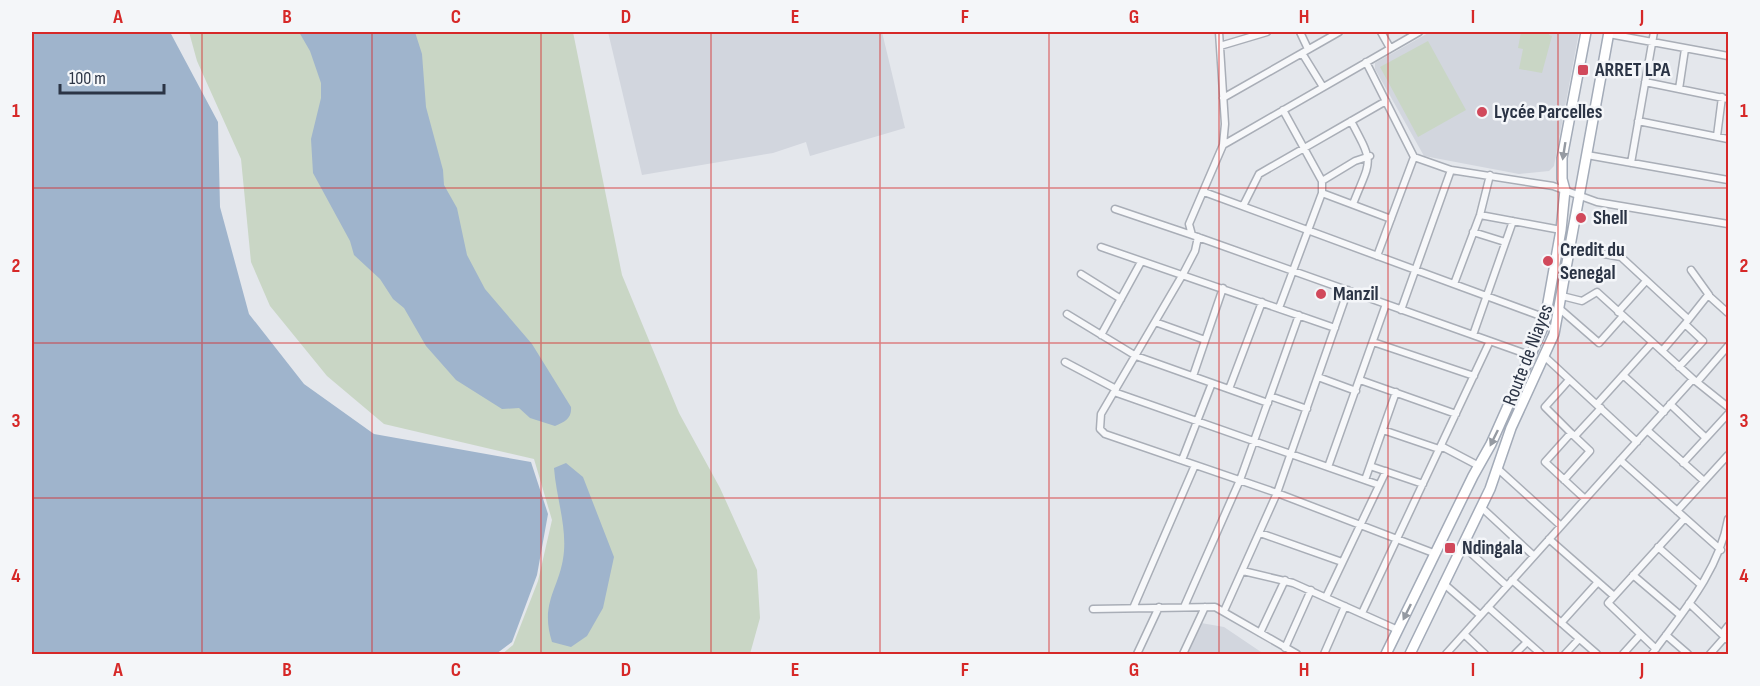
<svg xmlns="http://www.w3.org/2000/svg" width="1760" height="686" viewBox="0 0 1760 686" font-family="'Sofia Sans Condensed',sans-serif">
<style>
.built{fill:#d2d6de}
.green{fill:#c9d6c5}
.water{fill:#9fb4cc}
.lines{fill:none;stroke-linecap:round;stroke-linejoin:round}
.street-casing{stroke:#a9aeb7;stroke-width:9}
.primary-casing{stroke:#a3abb8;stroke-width:12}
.street{stroke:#f7f8fa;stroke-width:6}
.primary{stroke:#fff;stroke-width:9}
.oneway{fill:#959aa2}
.grid{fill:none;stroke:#d62828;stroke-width:1.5;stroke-opacity:0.55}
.poi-dot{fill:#d1495b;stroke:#f4f6f9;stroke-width:2}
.labels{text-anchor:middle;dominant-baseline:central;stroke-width:5;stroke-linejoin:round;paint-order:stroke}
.poi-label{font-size:20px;font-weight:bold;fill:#2b3445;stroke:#f4f6f9;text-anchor:start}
.street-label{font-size:20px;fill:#2b3445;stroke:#f4f6f9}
.neatline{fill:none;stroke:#d62828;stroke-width:2}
.grid-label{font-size:20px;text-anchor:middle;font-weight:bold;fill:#d62828}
</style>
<rect width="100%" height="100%" fill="#e4e7ec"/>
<path class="built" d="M608,32H882L905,128L810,156L806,142L773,153L642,175Z
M1430,32H1579L1554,166L1549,171L1519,174L1424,156L1375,69V63Z
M1201,623L1224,627L1264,654H1187Z"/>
<path class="green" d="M189,32H573L622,275L679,413L720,488L757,570L760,618L750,654H502L513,645L538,581L552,520L534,459L384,424L327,376L270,306L251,262L241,159L197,61Z
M1521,32H1549V35L1552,36L1542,73L1519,69L1523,49L1518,48Z
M1428,41L1466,110L1418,137L1380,67Z"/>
<path class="water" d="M32,32H170L218,122L220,207L249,314L304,384L374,434L531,462L548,514L537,575L512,642L496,654H32Z
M299,32H415L422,54L426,107L443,170L444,185L457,208L467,255L485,289L532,344L571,407C572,418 565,422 555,426L530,418L519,408L502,409L456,380L426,346L404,308L393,299L380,279L354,255L350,241L313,173L311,139L321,98V83L310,51Z
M566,463L583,477L614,557L603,608L587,636L571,647L552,642C539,601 561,588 564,551C566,523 556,496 554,468Z"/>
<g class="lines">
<g class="street-casing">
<path id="street" d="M1219,32L1225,124L1223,145L1189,224L1192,235L1532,356
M1300,32L1308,49
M1381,32L1390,48
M1609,34L1728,56
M1220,46L1267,32
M1302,53L1323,87
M1366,62L1414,157L1451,170L1553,186L1597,202L1728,224
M1645,82L1728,99
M1679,89L1685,49
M1223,98L1339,32
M1351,121C1375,166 1371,158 1353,204
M1638,121L1728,139
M1717,136L1722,97
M1223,145L1419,32
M1587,155L1728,180
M1631,163L1654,32
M1322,181L1355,161L1370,156
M1204,192L1546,318
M1322,193L1391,219
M1243,206L1259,174L1386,101
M1115,209L1192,235
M1480,215L1561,230
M1473,232L1505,242
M1198,237L1195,251L1183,274L1101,414L1100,429L1105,434L1277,493L1436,554
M1101,247L1335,328
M1570,248L1621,257L1687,318
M1377,256L1414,157
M1691,270L1709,295
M1081,274L1121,299
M1454,284L1480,215L1490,175
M1562,296L1582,301L1597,292L1693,379L1728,407
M1279,308L1322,193V181L1283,110
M1560,309L1599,343L1623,316
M1401,310L1451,170
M1618,312L1646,281
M1067,314L1136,356L1268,403
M1155,322L1205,340
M1101,335L1141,262
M1473,335L1513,221
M1373,342L1474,376
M1662,351L1685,324
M1544,356L1637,442
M1065,362L1116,389
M1679,367L1703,341L1685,324L1708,295L1728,313
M1623,375L1664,412
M1193,376L1223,288
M1318,377L1356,391
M1360,380L1456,414
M1569,380L1545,407L1571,433
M1697,382L1728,346
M1229,389L1262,302
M1114,392L1379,485
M1270,396L1307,409
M1597,404L1652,343
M1670,404L1706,438L1728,414
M1383,430L1439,449
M1647,430L1704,481
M1575,436L1601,408
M1441,446L1479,466
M1182,460L1212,383
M1620,460L1721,550
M1683,463L1706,438
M1370,466L1423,484
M1328,467L1386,304
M1497,468L1561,526
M1365,480L1396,392
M1564,480L1590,451L1571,433L1545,462L1585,499
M1481,507L1534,556
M1677,511L1728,455
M1260,533L1342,562
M1549,539L1614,596
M1462,545L1507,586
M1658,547L1701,585
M1243,571L1293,583L1398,630
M1633,575L1680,615
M1512,580L1597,654
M1443,583L1480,615
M1326,597L1386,471
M1689,603L1728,640
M1134,606L1195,465
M1184,607L1240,480L1299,315
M1488,607L1541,654
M1093,609L1215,607L1297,654
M1224,611L1277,493L1348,290
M1362,613L1490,341
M1561,623L1598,582
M1260,633L1285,580
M1464,634L1485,654
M1722,634L1728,626
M1666,635L1688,654
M1285,648L1311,590
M1656,649L1608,603L1685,518
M1137,654L1159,607
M1183,654L1205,607
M1324,654L1345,606
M1446,654L1693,379
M1515,654L1527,642
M1565,654L1579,639
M1623,654L1640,635
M1652,654C1682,613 1719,571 1728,519
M1710,654L1725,637"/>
</g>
<g class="primary-casing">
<path id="primary" d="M1386,654L1473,476L1491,444L1544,325L1561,230L1565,190L1562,179V158L1586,32
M1410,654L1490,489L1511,428L1554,334L1609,32"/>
</g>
<use href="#street" class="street"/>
<use href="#primary" class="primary"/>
</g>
<defs><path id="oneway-solid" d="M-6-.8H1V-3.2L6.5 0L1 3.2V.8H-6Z" transform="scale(1.5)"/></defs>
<g class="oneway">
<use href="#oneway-solid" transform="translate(1564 151) rotate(99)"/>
<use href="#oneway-solid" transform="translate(1494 438) rotate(116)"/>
<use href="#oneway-solid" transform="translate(1407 612) rotate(116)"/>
</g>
<path class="grid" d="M202,32V654M372,32V654M541,32V654M711,32V654M880,32V654M1049,32V654M1219,32V654M1388,32V654M1558,32V654M32,188H1728M32,343H1728M32,498H1728"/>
<g class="poi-dot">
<rect x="1577" y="64" width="12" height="12" rx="3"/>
<circle cx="1482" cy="112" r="6"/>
<circle cx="1581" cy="218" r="6"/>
<circle cx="1548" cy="261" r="6"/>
<circle cx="1321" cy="294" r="6"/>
<rect x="1444" y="542" width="12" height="12" rx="3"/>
</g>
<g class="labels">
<g class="poi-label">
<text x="1595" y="70">ARRET LPA</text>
<text x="1494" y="112">Lycée Parcelles</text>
<text x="1593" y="218">Shell</text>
<text x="1560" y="250">Credit du<tspan x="1560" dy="23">Senegal</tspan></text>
<text x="1333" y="294">Manzil</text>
<text x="1462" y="548">Ndingala</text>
</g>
<g class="street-label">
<text transform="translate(1528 355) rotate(-69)">Route de Niayes</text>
</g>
</g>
<rect width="1760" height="686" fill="none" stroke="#f4f6f9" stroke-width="66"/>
<path d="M60 84v9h104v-9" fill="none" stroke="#2b3445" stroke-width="3"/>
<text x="69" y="84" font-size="18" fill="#2b3445" stroke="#f4f6f9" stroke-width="4.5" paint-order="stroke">100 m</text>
<rect x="33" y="33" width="1694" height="620" class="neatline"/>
<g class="grid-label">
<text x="118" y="23">A</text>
<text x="287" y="23">B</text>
<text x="456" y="23">C</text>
<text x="626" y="23">D</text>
<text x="795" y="23">E</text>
<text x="965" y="23">F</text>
<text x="1134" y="23">G</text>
<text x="1304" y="23">H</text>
<text x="1473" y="23">I</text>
<text x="1642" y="23">J</text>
<text x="16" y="117">1</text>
<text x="1744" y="117">1</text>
<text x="16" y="272">2</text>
<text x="1744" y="272">2</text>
<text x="16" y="427">3</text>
<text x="1744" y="427">3</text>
<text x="16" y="582">4</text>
<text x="1744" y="582">4</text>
<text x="118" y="676">A</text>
<text x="287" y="676">B</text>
<text x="456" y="676">C</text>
<text x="626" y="676">D</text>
<text x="795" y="676">E</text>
<text x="965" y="676">F</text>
<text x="1134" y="676">G</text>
<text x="1304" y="676">H</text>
<text x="1473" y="676">I</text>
<text x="1642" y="676">J</text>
</g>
</svg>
